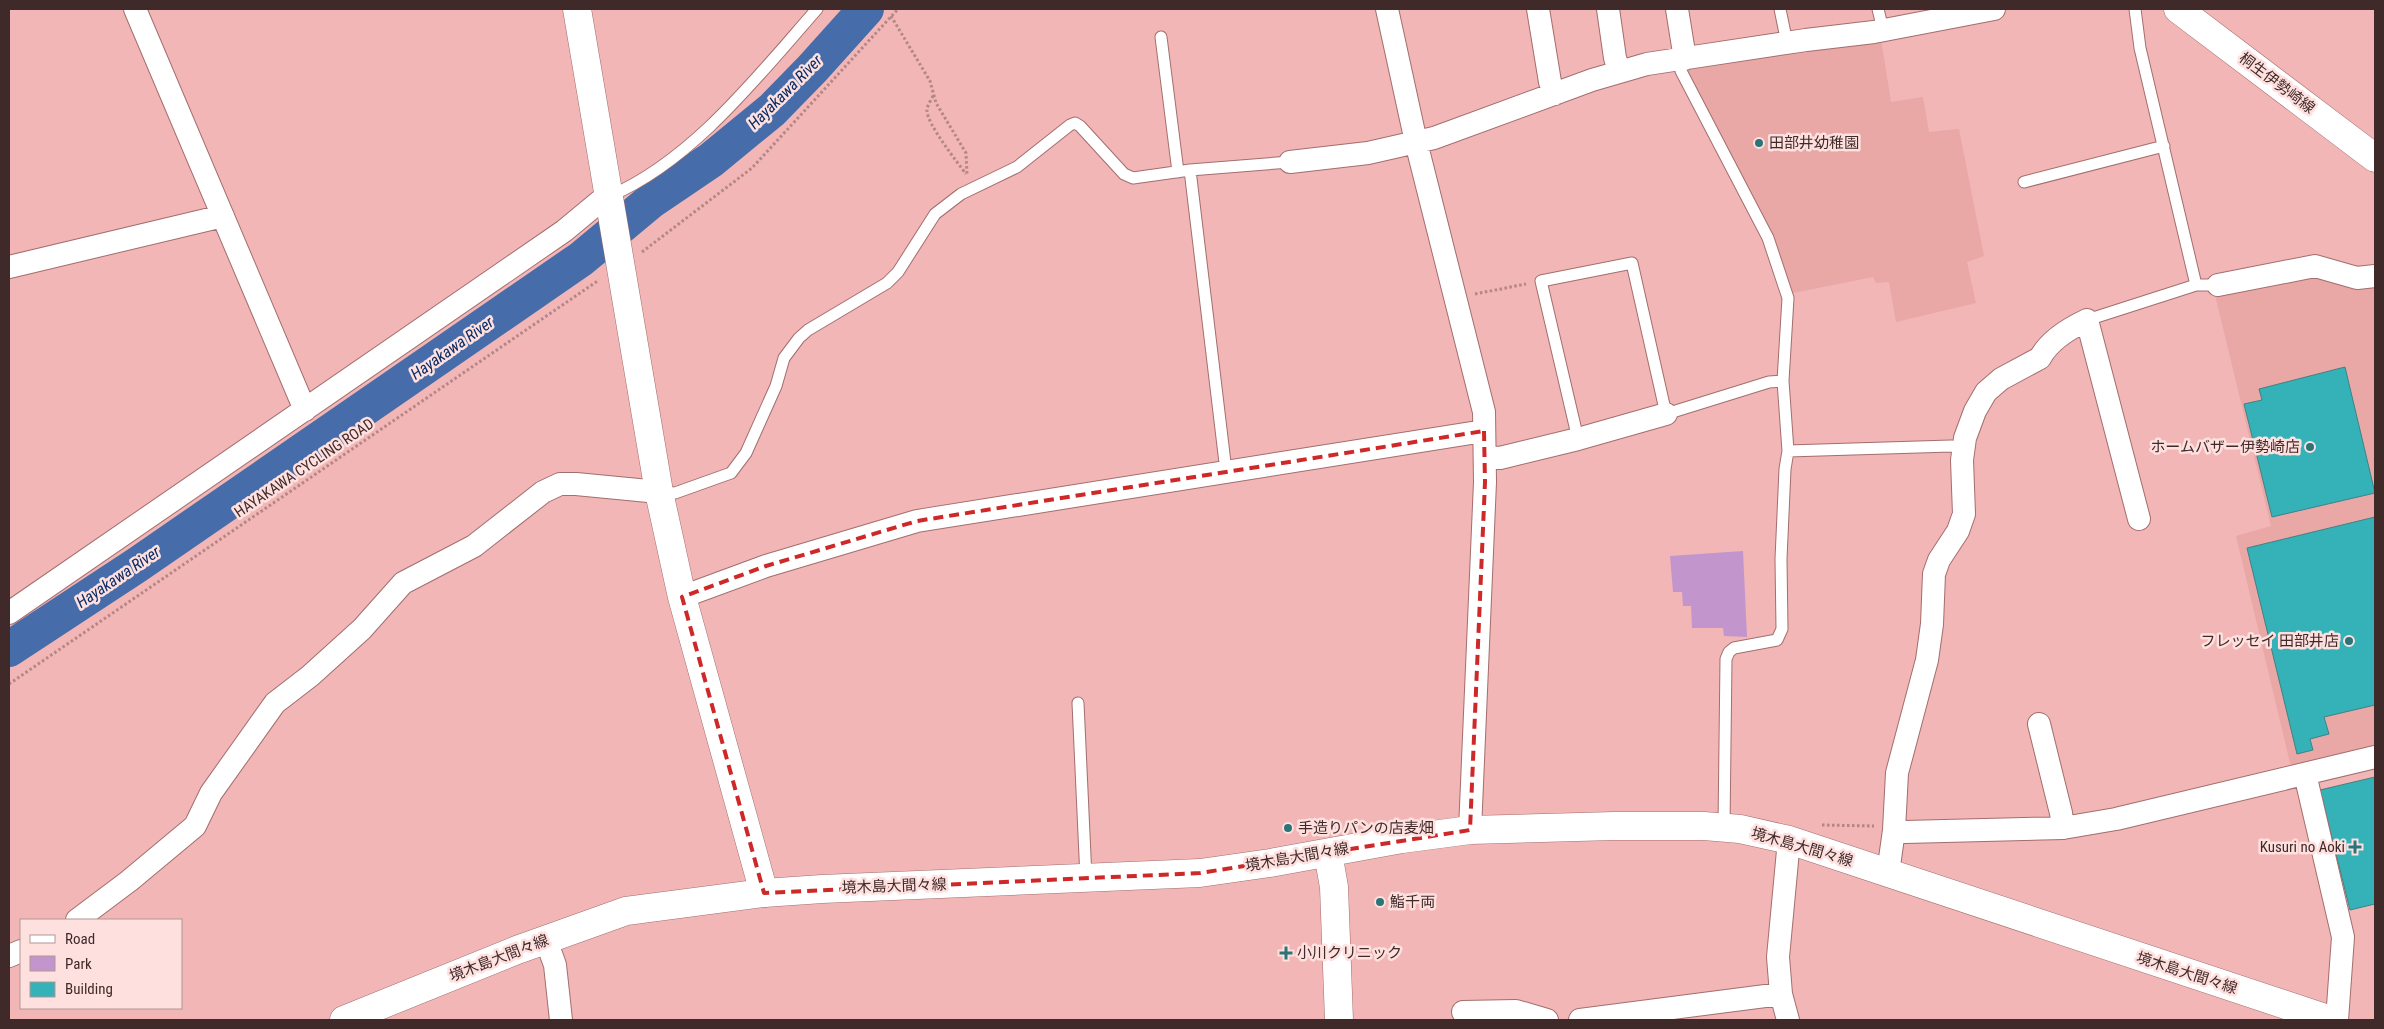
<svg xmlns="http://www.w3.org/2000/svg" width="2384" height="1029" viewBox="0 0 2384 1029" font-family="'Roboto Condensed','Noto Sans JP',sans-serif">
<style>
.built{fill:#e9a7a6}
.green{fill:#c296cd}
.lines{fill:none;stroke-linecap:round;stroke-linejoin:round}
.river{stroke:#466ca9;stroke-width:36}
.building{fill:#34b2b8;stroke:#3f8285}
.service-casing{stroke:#a36e6e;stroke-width:13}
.minor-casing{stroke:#a36e6e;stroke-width:24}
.tertiary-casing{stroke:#a36e6e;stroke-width:29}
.secondary-casing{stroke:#a36e6e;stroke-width:29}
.primary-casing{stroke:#a36e6e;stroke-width:29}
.path{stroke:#b48685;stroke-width:3;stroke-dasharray:2.5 2.5;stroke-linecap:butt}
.service{stroke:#fff;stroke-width:11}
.minor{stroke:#fff;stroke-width:22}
.tertiary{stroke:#fff;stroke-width:28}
.secondary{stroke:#fff;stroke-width:28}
.primary{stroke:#fff;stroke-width:28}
.marked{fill:none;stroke:#ce2828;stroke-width:4;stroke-dasharray:10 6;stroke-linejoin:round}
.poi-dot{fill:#2b7578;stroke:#fee0df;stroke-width:2}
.labels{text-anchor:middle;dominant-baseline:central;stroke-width:5;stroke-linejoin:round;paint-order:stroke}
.street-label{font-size:15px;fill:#402a29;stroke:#fee0df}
.poi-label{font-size:15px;fill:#402a29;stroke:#fee0df;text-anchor:start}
.water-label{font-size:16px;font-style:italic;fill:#082c66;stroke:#fee0df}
</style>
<rect width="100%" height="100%" fill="#f1b6b5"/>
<path class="built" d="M1881,39L1891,102L1923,97L1929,132L1959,129L1984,256L1967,262L1976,303L1896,322L1889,282L1876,283L1873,277L1793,293L1773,235L1686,68Z
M2317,276L2375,286V746L2293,767L2290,763L2236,536L2271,526L2215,295Z"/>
<path class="green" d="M1743,551L1747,637L1724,636L1723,628H1692L1691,606H1683L1682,592H1673L1670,556Z"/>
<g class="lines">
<path class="river" d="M9,649L137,565L581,259L652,200L711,160L772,110L812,69L866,9"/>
</g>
<path class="building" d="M2345,367L2375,493L2272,517L2244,404L2262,400L2259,389Z
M2375,517V705L2324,717L2329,734L2310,739L2313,750L2297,754L2247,548Z
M2375,777V904L2350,910L2320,790Z"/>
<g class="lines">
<g class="service-casing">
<path id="service" d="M1780,9L1787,43
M1878,9L1883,30
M2135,9L2140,48L2196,285
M1161,37L1178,172
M1679,60L1681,71L1768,238L1788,298L1783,381L1788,451L1785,469L1781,559L1782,629L1777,640L1734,648L1729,652L1726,659L1724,827
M1190,170L1226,471
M2024,182L2164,146
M610,196C693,160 758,76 817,9
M2087,320L2196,285H2218
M1578,439L1541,281L1632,263L1666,414L1769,382L1783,381
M1788,451L1951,446L1962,448
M659,492L675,493L731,473L746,453L776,386L784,358L799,338L808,330L887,283L898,272L935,214L961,194L1017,167L1070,125L1075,123L1080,126L1124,174L1133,178L1190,170L1290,162
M1078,703L1086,878"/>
</g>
<g class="minor-casing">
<path id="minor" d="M135,9L305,410
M1387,9L1416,142L1484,412L1485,482L1470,830
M1538,9L1550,82L1555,94
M1608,9L1615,58L1619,70
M1677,9L1685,59
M1290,162L1368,153L1434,138L1592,80L1647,64L1806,40L1874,32L1994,9
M9,267L223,216
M2218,285L2315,266L2357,278L2375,276
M1486,457L1500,458L1578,439L1666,414
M682,597L766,566L917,521L1484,431
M9,613L564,231L599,202L610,196
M2039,724L2061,813L2063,828
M2305,774L2343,937L2337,1020
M1894,830L1905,832L2063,828L2116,819L2375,757
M1888,873L1894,830L1897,773L1927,660L1932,624L1934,574L1939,560L1958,531L1964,514L1962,460L1965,438L1975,411L1986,392L2001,379L2040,358C2049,341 2070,328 2087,320L2139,519
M77,920L129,881L195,826L211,793L275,703L310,676L362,629L403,583L474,546L543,492L560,484H576L659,492
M546,940L555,965L561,1020
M9,956L21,951
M1463,1012L1516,1011L1547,1020
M1580,1020L1781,994
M1788,1020L1781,994L1778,957L1789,840"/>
</g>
<g class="tertiary-casing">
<path id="tertiary" d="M577,9L659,492L682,597L764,893
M1328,853L1334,887L1339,1020"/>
</g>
<g class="secondary-casing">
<path id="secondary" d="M344,1020L517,950L626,911L764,893L822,889L1200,873L1270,863L1402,839L1470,830L1614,826H1704L1740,829L1789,840L2331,1020"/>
</g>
<g class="primary-casing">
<path id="primary" d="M2178,9L2375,158"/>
</g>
<path class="path" d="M891,16L930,81L936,103L966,153L967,175
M933,96C931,100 927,106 927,110C926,123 958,163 966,174
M642,252L752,168L898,9
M1475,294L1526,284
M9,684L599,280
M1822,825L1874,826"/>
<use href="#service" class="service"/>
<use href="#minor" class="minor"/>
<use href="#tertiary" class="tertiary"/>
<use href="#secondary" class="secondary"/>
<use href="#primary" class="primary"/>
</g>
<path class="marked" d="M1484,431L1485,482L1470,830L1200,873L764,893L682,597L766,566L917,521Z"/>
<g class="poi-dot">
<circle cx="1759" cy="143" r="5"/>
<circle cx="2310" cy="447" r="5"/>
<circle cx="2349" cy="641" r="5"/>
<circle cx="1288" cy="828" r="5"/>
<path d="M2352.5 839.5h5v5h5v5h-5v5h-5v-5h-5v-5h5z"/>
<circle cx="1380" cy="902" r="5"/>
<path d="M1283.5 945.5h5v5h5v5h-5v5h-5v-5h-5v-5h5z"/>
</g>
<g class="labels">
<g class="street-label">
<text transform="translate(2277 83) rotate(37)">桐生伊勢崎線</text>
<text transform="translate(304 468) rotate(-34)">HAYAKAWA CYCLING ROAD</text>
<text transform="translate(1802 847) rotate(16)">境木島大間々線</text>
<text transform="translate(1297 857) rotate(-10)">境木島大間々線</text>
<text transform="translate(894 886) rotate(-2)">境木島大間々線</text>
<text transform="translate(499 958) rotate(-21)">境木島大間々線</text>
<text transform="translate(2187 973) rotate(18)">境木島大間々線</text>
</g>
<g class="poi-label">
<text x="1769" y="143">田部井幼稚園</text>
<text x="2300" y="447" text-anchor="end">ホームバザー伊勢崎店</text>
<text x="2339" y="641" text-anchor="end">フレッセイ 田部井店</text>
<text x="1298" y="828">手造りパンの店麦畑</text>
<text x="2345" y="847" text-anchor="end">Kusuri no Aoki</text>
<text x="1390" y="902">鮨千両</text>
<text x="1297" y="953">小川クリニック</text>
</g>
<g class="water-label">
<text transform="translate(785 92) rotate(-45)">Hayakawa River</text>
<text transform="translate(452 348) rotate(-35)">Hayakawa River</text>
<text transform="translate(118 577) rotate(-34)">Hayakawa River</text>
</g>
</g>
<rect width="2384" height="1029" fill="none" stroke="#402a29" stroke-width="20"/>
<rect x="20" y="919" width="162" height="90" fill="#fee0df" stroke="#b29796"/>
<rect x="30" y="935" width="25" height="8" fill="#ffffff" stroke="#b29796"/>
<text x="65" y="944" font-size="15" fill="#402a29">Road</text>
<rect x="30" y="956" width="25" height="15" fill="#c296cd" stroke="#b29796"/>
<text x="65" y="969" font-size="15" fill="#402a29">Park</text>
<rect x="30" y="982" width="25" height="15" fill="#34b2b8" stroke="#b29796"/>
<text x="65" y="994" font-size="15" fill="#402a29">Building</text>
</svg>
